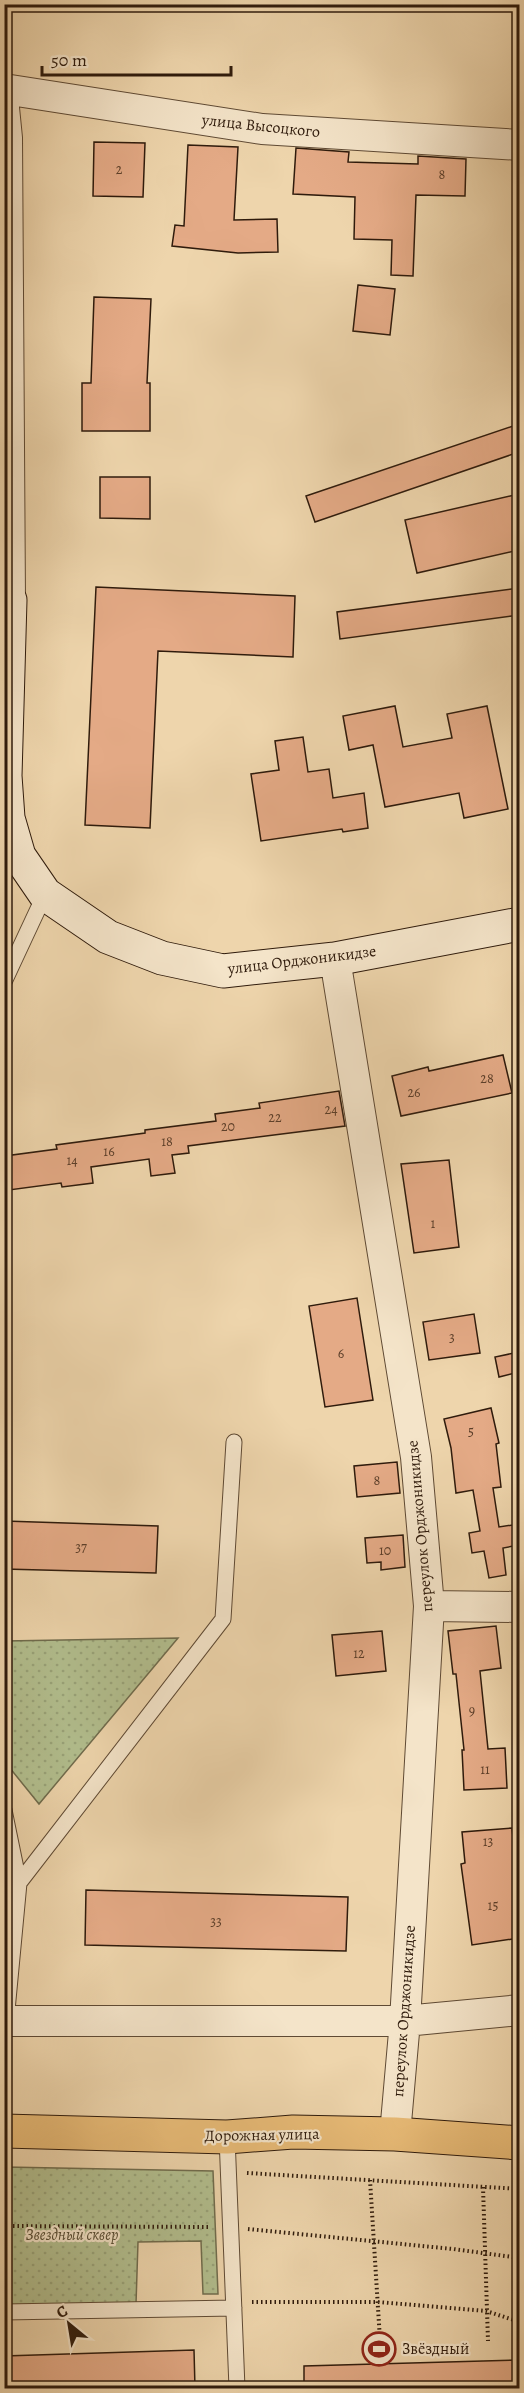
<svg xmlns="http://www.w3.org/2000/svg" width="524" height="2393" viewBox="0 0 524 2393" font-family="Alegreya,serif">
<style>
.grass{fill:url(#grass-dots);stroke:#706c4d;stroke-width:1.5}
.building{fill:#e4aa86;stroke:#2f1b0c;stroke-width:1.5}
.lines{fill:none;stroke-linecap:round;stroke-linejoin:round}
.service-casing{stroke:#5f4a34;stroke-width:17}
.minor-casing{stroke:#5f4a34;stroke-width:32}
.secondary-casing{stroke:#2f1b0c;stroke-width:35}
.primary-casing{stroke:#2f1b0c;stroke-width:35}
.path{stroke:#2f1b0c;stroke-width:4;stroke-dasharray:1.5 3;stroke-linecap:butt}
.service{stroke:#f4e4c9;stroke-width:15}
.minor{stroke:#f4e4c9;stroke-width:30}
.secondary{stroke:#f4e4c9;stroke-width:33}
.primary{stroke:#e7ba76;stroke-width:33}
.labels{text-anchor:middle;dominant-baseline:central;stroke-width:4.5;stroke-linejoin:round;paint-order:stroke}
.number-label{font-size:14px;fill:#5c3f2a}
.street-label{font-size:16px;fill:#2f1b0c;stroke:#f4e4c9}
.park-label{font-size:16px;font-style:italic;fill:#564c33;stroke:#f4e4c9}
.poi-label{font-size:16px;fill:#2f1b0c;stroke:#f4e4c9;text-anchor:start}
</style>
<defs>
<pattern id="grass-dots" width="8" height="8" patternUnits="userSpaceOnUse" patternTransform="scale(1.5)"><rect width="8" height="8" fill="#b2be8e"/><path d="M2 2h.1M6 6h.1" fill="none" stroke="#99a379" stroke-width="1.8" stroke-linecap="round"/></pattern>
</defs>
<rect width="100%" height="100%" fill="#eed5ac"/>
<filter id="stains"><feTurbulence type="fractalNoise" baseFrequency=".00333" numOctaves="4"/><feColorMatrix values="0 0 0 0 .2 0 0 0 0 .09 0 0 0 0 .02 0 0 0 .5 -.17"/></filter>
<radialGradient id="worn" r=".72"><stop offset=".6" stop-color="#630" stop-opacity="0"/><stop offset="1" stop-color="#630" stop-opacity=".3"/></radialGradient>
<path class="grass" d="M178,1638L39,1804L5,1762V1641Z
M5,2167L213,2171L218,2294H203L201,2241L138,2242L136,2304L5,2305Z"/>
<path class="building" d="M94,142L145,143L143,197L93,196Z
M188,145L238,147L234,220L277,219L278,252L238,253L172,246L175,225L184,226Z
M296,148L349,152L348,162L418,164V156L466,159L465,196L416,195L413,276L391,275L392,240L354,239L355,197L293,194Z
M358,285L395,289L390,335L353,331Z
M94,297L151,299L147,383H150V431H82V383H91Z
M519,424V452L315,522L306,496Z
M100,477H150V519L100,518Z
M519,494V550L417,573L405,520Z
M96,587L295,596L293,657L158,651L150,828L85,825Z
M519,588V615L340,639L337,612Z
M395,706L403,747L452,738L447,714L487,706L508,809L464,818L459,793L385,807L373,745L349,750L343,716Z
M303,737L308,772L329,769L333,798L364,793L368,828L343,832L342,829L261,841L251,774L279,770L275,741Z
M503,1055L512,1093L401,1116L392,1076L428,1067L429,1071Z
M339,1091L345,1126L188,1146L189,1153L172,1155L175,1173L151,1176L149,1159L91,1167L93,1183L62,1187L61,1183L9,1190L5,1156L57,1149L56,1145L145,1133V1130L216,1121L215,1114L260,1108L259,1103Z
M449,1160L459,1247L414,1253L401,1164Z
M357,1298L373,1400L325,1407L309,1306Z
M474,1314L480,1353L429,1360L423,1322Z
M519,1352V1372L499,1377L495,1357Z
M491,1408L499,1443L496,1444L501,1487L493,1488L499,1527L519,1524V1545L503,1548L506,1575L489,1578L484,1551L472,1553L469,1533L480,1531L473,1490L456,1493L451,1448L444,1419Z
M397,1462L400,1493L357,1497L354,1466Z
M4,1521L158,1526L156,1573L4,1569Z
M403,1535L405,1567L381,1570V1562L367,1563L365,1538Z
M496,1626L501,1668L480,1671L488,1749L505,1748L507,1788L464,1790L462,1750H464L456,1674H453L448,1631Z
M382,1631L386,1671L336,1676L332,1635Z
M512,1828L515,1856H517L519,1872V1938L472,1945L461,1864L465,1863L462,1832Z
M86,1890L348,1897L346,1951L85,1945Z
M194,2350L195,2388H4V2356Z
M519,2360V2388H304V2366Z"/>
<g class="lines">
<g class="service-casing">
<path id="service" d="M4,982L45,894
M4,1810L19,1883L6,2021
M19,1883L223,1619L234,1442
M227,2137L237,2388
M4,2312L234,2308"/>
</g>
<g class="minor-casing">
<path id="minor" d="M4,89L262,129L520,145
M4,108L7,138L10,600
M335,959L416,1457L429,1606L405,2021L395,2134
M429,1606L520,1607
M4,2021H405L520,2010"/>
</g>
<g class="secondary-casing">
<path id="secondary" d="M4,600H10L5,776L8,818L19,856L45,894L108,937L162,958L223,971L335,959L520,924"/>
</g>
<g class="primary-casing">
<path id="primary" d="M4,2131L227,2137L293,2132L395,2134L520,2143"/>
</g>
<path class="path" d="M247,2173L520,2189
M370,2180L380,2340
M483,2187L488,2341
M4,2226L211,2227
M248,2229L453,2249L520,2258
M252,2302H378L486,2311L520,2322"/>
<use href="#service" class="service"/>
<use href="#minor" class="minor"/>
<use href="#secondary" class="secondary"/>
<use href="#primary" class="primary"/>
</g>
<defs>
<g id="stadium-ring" transform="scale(1.725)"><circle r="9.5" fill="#f4e4c9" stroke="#8f2418" stroke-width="1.5"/><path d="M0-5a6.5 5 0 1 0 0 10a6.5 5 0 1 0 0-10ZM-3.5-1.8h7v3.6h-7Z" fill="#8f2418"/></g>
</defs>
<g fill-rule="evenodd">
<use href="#stadium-ring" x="379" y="2349"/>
</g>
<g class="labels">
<g class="number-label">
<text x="119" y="169">2</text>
<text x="442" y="174">8</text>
<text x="487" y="1078">28</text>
<text x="414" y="1092">26</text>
<text x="331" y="1109">24</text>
<text x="275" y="1117">22</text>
<text x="228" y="1126">20</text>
<text x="167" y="1141">18</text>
<text x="109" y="1151">16</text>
<text x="72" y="1160">14</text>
<text x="433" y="1223">1</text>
<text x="452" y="1337">3</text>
<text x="341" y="1353">6</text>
<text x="471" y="1431">5</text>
<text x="377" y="1480">8</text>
<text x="81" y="1547">37</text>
<text x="385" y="1550">10</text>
<text x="359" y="1653">12</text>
<text x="472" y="1710">9</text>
<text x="485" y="1769">11</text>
<text x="488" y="1841">13</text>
<text x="493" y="1905">15</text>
<text x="216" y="1921">33</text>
</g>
<g class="street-label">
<text transform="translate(261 126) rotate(6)">улица Высоцкого</text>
<text transform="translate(302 960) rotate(-7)">улица Орджоникидзе</text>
<text transform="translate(420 1526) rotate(-95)">переулок Орджоникидзе</text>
<text transform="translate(404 2011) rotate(-86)">переулок Орджоникидзе</text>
<text transform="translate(262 2135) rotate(-1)">Дорожная улица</text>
</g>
<g class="park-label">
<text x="72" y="2235">Звездный сквер</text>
</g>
<g class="poi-label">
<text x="402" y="2349">Звёздный</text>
</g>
</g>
<rect width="524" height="2393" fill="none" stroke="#eed5ac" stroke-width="24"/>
<rect x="6" y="6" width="512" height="2381" fill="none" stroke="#2f1b0c" stroke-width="3"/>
<rect x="12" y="12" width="500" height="2369" fill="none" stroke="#2f1b0c" stroke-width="1.5"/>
<g transform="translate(69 2324) rotate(330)" stroke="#f4e4c9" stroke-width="4.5" paint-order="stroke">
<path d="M0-4.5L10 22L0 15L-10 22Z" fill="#2f1b0c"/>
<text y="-9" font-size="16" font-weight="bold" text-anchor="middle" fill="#2f1b0c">С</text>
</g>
<path d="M42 66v9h189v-9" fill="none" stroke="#2f1b0c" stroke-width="3"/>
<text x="51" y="66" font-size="18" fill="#2f1b0c" stroke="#f4e4c9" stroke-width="4.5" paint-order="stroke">50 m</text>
<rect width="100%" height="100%" filter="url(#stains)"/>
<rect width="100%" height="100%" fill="url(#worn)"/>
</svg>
